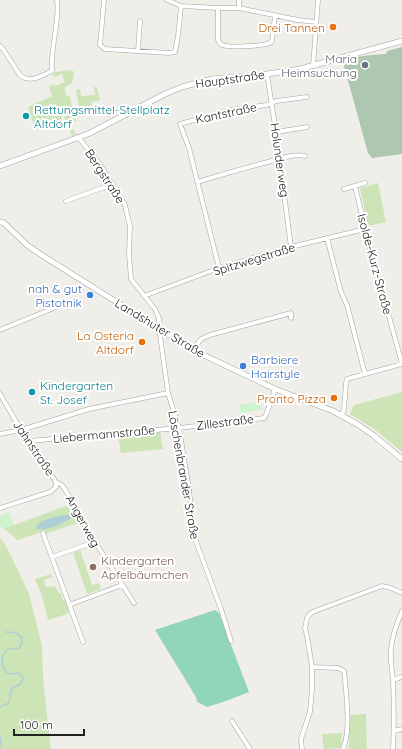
<svg xmlns="http://www.w3.org/2000/svg" width="402" height="749" viewBox="0 0 402 749" font-family="Quicksand,sans-serif">
<style>
.grass{fill:#cde4b6}
.cemetery{fill:#adc7b1}
.park{fill:#cdf4cf}
.pitch{fill:#91d5ba}
.water{fill:#afcfd8}
.lines{fill:none;stroke-linecap:round;stroke-linejoin:round}
.stream{stroke:#afcfd8;stroke-width:1.5}
.minor-casing{stroke:#a2a2a2;stroke-width:5}
.tertiary-casing{stroke:#a2a2a2;stroke-width:6}
.minor{stroke:#fff;stroke-width:4}
.tertiary{stroke:#fff;stroke-width:5}
.food-dot{fill:#e8710a;stroke:#fff;stroke-width:1.5}
.worship-dot{fill:#6b7280;stroke:#fff;stroke-width:1.5}
.culture-dot{fill:#0f9aa8;stroke:#fff;stroke-width:1.5}
.shop-dot{fill:#3f7fe0;stroke:#fff;stroke-width:1.5}
.education-dot{fill:#8d6e63;stroke:#fff;stroke-width:1.5}
.labels{text-anchor:middle;dominant-baseline:central;stroke-width:4;stroke-linejoin:round;paint-order:stroke}
.food-label{font-size:12px;fill:#c56008;stroke:#fff;text-anchor:end}
.worship-label{font-size:12px;fill:#5b616d;stroke:#fff;text-anchor:end}
.street-label{font-size:12px;fill:#212121;stroke:#fff}
.culture-label{font-size:12px;fill:#0d838f;stroke:#fff;text-anchor:start}
.shop-label{font-size:12px;fill:#366cbe;stroke:#fff;text-anchor:end}
.education-label{font-size:12px;fill:#785e54;stroke:#fff;text-anchor:start}
</style>
<rect width="100%" height="100%" fill="#f0eee9"/>
<path class="grass" d="M71,70L73,71L74,73L73,80H72V83L65,87V90L66,96H70L72,107L67,109L68,114L73,113L76,121L69,124L71,129H73L76,135L72,136L64,116L61,117L62,119L54,121V118C47,120 42,123 35,126V128L28,107L52,96L49,86L54,84L55,86L65,82L62,74L54,77L53,74L56,72Z
M94,87H97L100,100L91,102L92,108L80,111L76,91L77,89H80L81,96L95,95Z
M378,183L386,222L368,226L360,188Z
M402,392V452L377,431L350,414L354,405Z
M160,431L163,449L121,453L118,435Z
M72,504L74,507V512L80,522L45,534L44,531L18,540H17L10,533L3,529Z
M0,538L6,546L13,560L29,594L42,646L43,678L46,706L51,749H0Z
M80,550L92,585L99,583L101,589L87,594L73,553Z
M51,574L52,577L44,580L46,587L52,586L53,587L55,586L59,593H61L63,600L66,601L69,612L67,613V614L48,620L43,599L35,579Z
M366,714L367,749H348L349,745L350,715Z
M342,733L341,746L340,748L324,749L322,734Z"/>
<path class="cemetery" d="M402,47V154L372,158L368,153L344,66C345,64 345,63 347,61C356,55 375,55 386,54L387,51Z"/>
<path class="park" d="M261,401L262,409L240,413L239,405Z
M10,512L14,525L3,529L0,525V516Z"/>
<path class="pitch" d="M215,610L219,613L249,692L226,701L207,707L197,702L196,697L155,630Z"/>
<path class="water" d="M66,515H70L71,518L70,519C62,523 44,533 36,528L37,525C44,519 56,516 66,515Z"/>
<g class="lines">
<path class="stream" d="M0,707L9,703L11,689L20,684L23,679L22,676L18,673C15,673 11,675 8,673C1,669 0,655 7,650C10,648 16,649 19,648C24,642 23,636 15,633C12,632 8,632 5,632
M0,737L2,749"/>
<g class="minor-casing">
<path id="minor" d="M104,0L100,45L105,49L169,53L175,52L178,36L181,6
M167,0L181,6L218,8H239L298,20L316,22
M239,0V8
M218,8V40C220,43 219,43 222,45C229,48 262,46 270,43L272,41L275,16
M0,46L3,49L20,75C30,84 42,75 52,71C50,47 60,23 57,0
M138,51L140,21
M313,66L318,0
M267,74L276,132L291,247
M276,132L307,127
M78,137L99,163L125,205L130,227L129,254L131,279L155,309L159,318V328L168,393L179,428L189,489L194,536L221,609L231,641
M197,182C221,175 244,168 268,162C279,159 295,153 305,156
M355,186L376,273L380,283L402,364
M344,189L365,183
M66,201L113,184
M327,238L341,292L347,305L365,374
M219,268L189,148L180,124L231,110L267,105L276,101L307,97
M144,296L219,268L291,247L365,229
M0,330L54,308
M193,350L201,339L210,335L291,313V318
M0,394L21,430L56,482
M342,415L344,409L346,383L347,379L402,364
M0,434L21,430L89,409L168,393
M29,441L179,428L264,418L266,415L275,389
M56,482L62,485L75,505L81,520L134,603
M0,508L50,492L56,487V482
M43,533L83,642
M52,557L94,542
M69,605L122,585
M312,667L338,668L344,671C345,677 345,684 346,690C347,708 350,732 343,749
M393,680L402,677
M232,721L250,749
M394,731L402,729
M302,749L301,739L310,712L312,689V667L307,636L305,628L307,618L311,613L315,611L382,586L391,588L402,593
M393,749C394,726 394,703 393,680C392,670 390,660 391,649C392,636 397,623 402,611"/>
</g>
<g class="tertiary-casing">
<path id="tertiary" d="M0,166L88,134L167,93L182,87L212,79L267,74L300,69L402,41
M0,222L4,223L27,245L43,256L193,350L275,389L333,411L357,424L373,435L402,459"/>
</g>
<use href="#minor" class="minor"/>
<use href="#tertiary" class="tertiary"/>
</g>
<g class="food-dot">
<circle cx="333" cy="27" r="4"/>
<circle cx="142" cy="342" r="4"/>
<circle cx="334" cy="398" r="4"/>
</g>
<circle class="worship-dot" cx="365" cy="65" r="4"/>
<g class="culture-dot">
<circle cx="26" cy="116" r="4"/>
<circle cx="32" cy="392" r="4"/>
</g>
<g class="shop-dot">
<circle cx="90" cy="295" r="4"/>
<circle cx="243" cy="366" r="4"/>
</g>
<circle class="education-dot" cx="93" cy="567" r="4"/>
<g class="labels">
<g class="food-label">
<text x="325" y="27">Drei Tannen</text>
<text x="134" y="335">La Osteria<tspan x="134" dy="14">Altdorf</tspan></text>
<text x="326" y="398">Pronto Pizza</text>
</g>
<g class="worship-label">
<text x="357" y="58">Maria<tspan x="357" dy="14">Heimsuchung</tspan></text>
</g>
<g class="street-label">
<text transform="translate(230 79) rotate(-8)">Hauptstraße</text>
<text transform="translate(226 113) rotate(-12)">Kantstraße</text>
<text transform="translate(280 160) rotate(82)">Holunderweg</text>
<text transform="translate(105 176) rotate(57)">Bergstraße</text>
<text transform="translate(254 259) rotate(-17)">Spitzwegstraße</text>
<text transform="translate(375 264) rotate(75)">Isolde-Kurz-Straße</text>
<text transform="translate(160 328) rotate(31)">Landshuter Straße</text>
<text transform="translate(225 422) rotate(-7)">Zillestraße</text>
<text transform="translate(104 434) rotate(-5)">Liebermannstraße</text>
<text transform="translate(34 448) rotate(56)">Jahnstraße</text>
<text transform="translate(184 475) rotate(80)">Löschenbrander Straße</text>
<text transform="translate(83 521) rotate(61)">Angerweg</text>
</g>
<g class="culture-label">
<text x="34" y="109">Rettungsmittel-Stellplatz<tspan x="34" dy="14">Altdorf</tspan></text>
<text x="40" y="385">Kindergarten<tspan x="40" dy="14">St. Josef</tspan></text>
</g>
<g class="shop-label">
<text x="82" y="288">nah &amp; gut<tspan x="82" dy="14">Pistotnik</tspan></text>
<text x="251" y="359" text-anchor="start">Barbiere<tspan x="251" dy="14">Hairstyle</tspan></text>
</g>
<g class="education-label">
<text x="101" y="560">Kindergarten<tspan x="101" dy="14">Apfelbäumchen</tspan></text>
</g>
</g>
<path d="M14 729v6h70v-6" fill="none" stroke="#212121" stroke-width="2"/>
<text x="20" y="729" font-size="12" fill="#212121" stroke="#ffffff" stroke-width="3" paint-order="stroke">100 m</text>
</svg>
